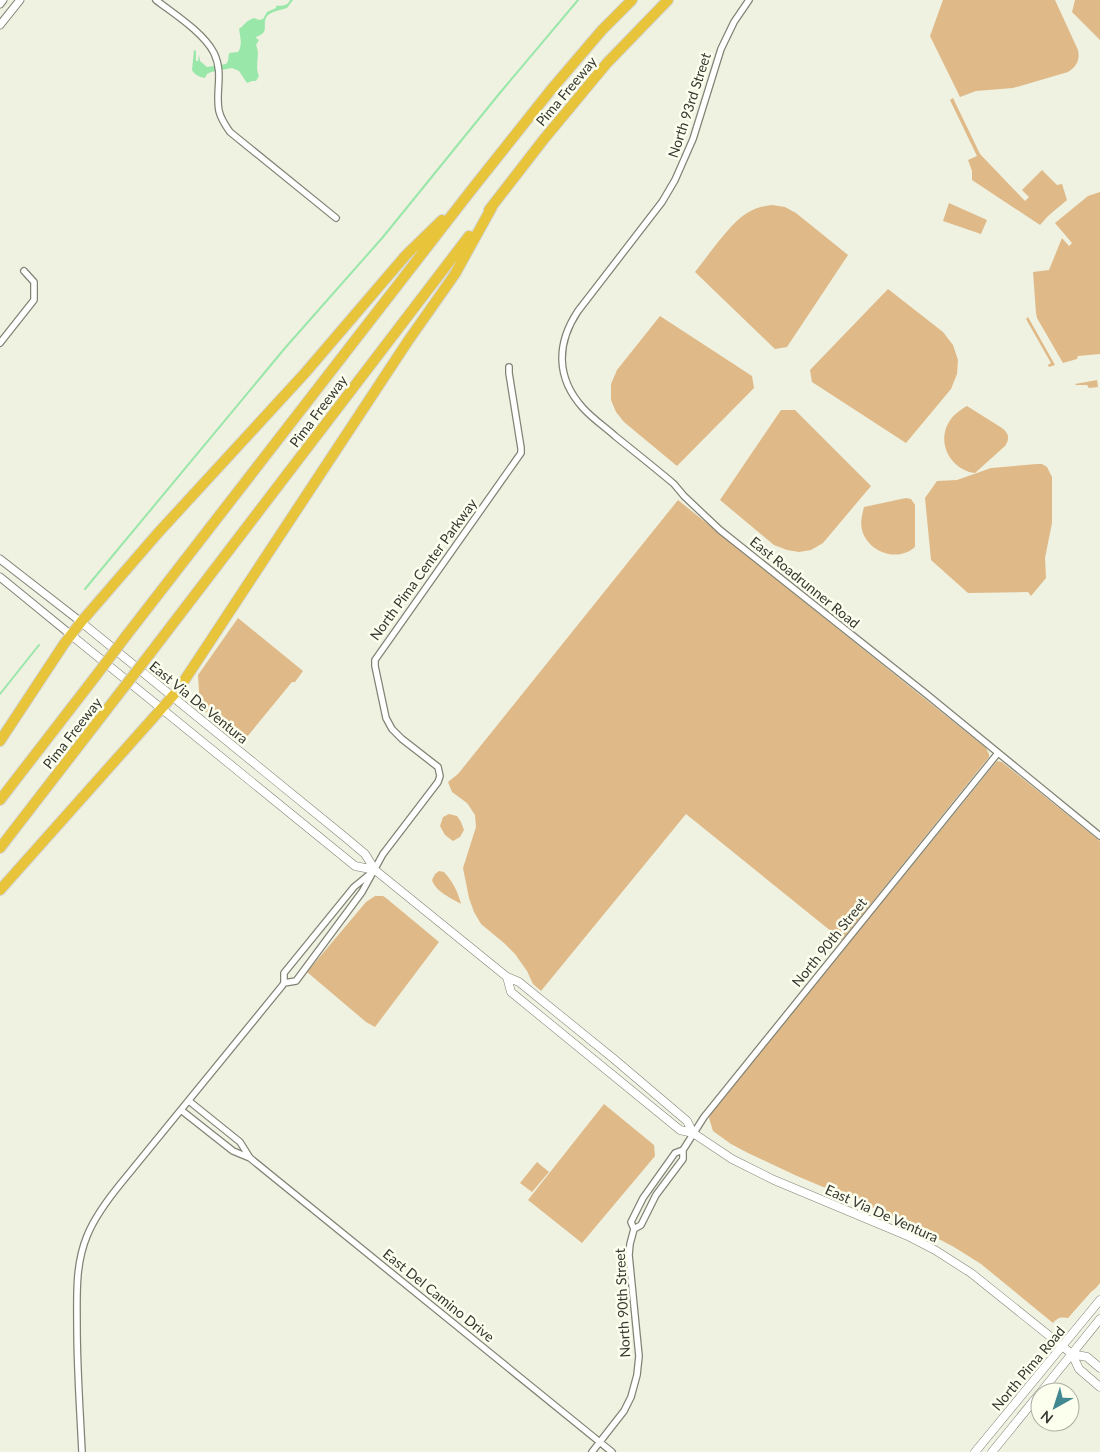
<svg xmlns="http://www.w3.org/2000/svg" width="1100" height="1452" viewBox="0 0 1100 1452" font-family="Lato,sans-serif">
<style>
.green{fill:#dfba88}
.water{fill:#99e7a9}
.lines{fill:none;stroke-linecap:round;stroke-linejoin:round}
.stream{stroke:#99e7a9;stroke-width:2}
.minor-casing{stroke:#828375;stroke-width:8}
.tertiary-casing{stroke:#828375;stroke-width:9}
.secondary-casing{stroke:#828375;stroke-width:9}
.motorway-casing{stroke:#d3d3d2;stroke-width:12}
.minor{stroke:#fff;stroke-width:5.5}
.tertiary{stroke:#fff;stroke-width:7}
.secondary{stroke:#fff;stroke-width:8}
.motorway{stroke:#e8c43b;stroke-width:10}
.motorway-bridge-casing{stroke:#d3d3d2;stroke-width:12;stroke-linecap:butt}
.motorway-bridge{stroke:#e8c43b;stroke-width:10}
.labels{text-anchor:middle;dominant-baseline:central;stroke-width:5;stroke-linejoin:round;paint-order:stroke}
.street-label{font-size:14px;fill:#363731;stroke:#fcfeee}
</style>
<rect width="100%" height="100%" fill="#eff1e1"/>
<path class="green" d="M943,0H1055L1078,50C1080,60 1077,66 1068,72L1013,88L976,91L960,97L930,36Z
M1075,0H1100V40L1072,12Z
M953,98L980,154L1025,201L1029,197L1022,190L1042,170L1057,185L1062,184L1067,200L1048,216L1040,225L972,180V171L968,160L977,156L950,100Z
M1100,192V354L1078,356L1077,359L1063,363L1037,318L1036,313L1033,272L1049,270L1062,238L1069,246L1072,243L1055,223L1088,196Z
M949,203L987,220L981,234L943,221Z
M772,205L785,207L796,213L848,255L787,347L775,349L695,272C708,256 730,223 747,213C755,208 763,206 772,205Z
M888,289L943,332L953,345L958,360L957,374L951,389L906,443L812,382L810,370Z
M660,316L752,376L754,388L677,466L624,422L616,412L611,400V384L617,370Z
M1028,317L1055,365L1049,367L1048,365L1051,363L1026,319Z
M1097,380L1098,387L1089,388L1087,385H1076L1075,384Z
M967,406L1002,428C1009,433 1010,439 1005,446L975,473C951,470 936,443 949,422C953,415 960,410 967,406Z
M781,410H795L871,486L823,543L811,550L799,552L787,550L774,545L720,500Z
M1037,464H1042L1047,467L1052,477V523L1045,558L1046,578L1031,596L1028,592L968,593L931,560L925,498L937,481L957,480L991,468Z
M906,498L911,499L915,505V547C897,563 868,552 862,530C860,522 862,515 864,507Z
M678,500L986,748L989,754V757L842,940L686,814L541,991L533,984L527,971L515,954L504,943L481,924L474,912L469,898L463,868L476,827L475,815L467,803L452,792L448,782L458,774Z
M238,618L303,671L295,682H292L242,743L200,707L198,675Z
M997,761L1002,762L1100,841V1283L1096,1288L1091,1292L1068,1318C1061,1317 1058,1317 1053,1323L981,1264L954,1247L904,1221L797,1176L748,1153L731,1144L713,1131L709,1118L710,1114Z
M449,814L457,816L461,822L464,830L460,837L453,841L445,835L440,826L443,817Z
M439,871L444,872C453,882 458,892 461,904C451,898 436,892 432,880L435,874Z
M375,896H383L386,898L439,942L375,1027L366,1022L307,972L366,902Z
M604,1104L654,1145L655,1156L582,1243L528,1200Z
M537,1162L549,1172L532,1192L520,1183Z"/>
<path class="water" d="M290,0H293L287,8C281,10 272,11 267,16C261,25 271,32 256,37V38L259,40L256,45C261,55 254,66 259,76L256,81H252L247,83L239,71L232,68L211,72L207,74L205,78C199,77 195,75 192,70L194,50L196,51V61H198L199,55L200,61L207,67L226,64L228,61L229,53L238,52C243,45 240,36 239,29C245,25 245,21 254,18L259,20L263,19L267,12L276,8V6C282,5 287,7 290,0Z"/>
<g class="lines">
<path class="stream" d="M85,589L285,348L383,237L499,94L578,0
M0,694L39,645"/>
<g class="minor-casing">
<path id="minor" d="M156,0C174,14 203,32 214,53C224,74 215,91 219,111C221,119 225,125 230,132L336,218
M749,0L734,22L721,49L693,139L675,180L662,202L578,311C556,344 556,378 583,408C593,419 605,427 615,436C635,452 655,468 674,484L684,496L720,530L925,693L1100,836
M0,343L34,300V282L24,271
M284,983V973L354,887L371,873
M189,1101L240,1142L250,1158L612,1452
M181,1110L233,1151L250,1158
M634,1229L641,1225L656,1195L683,1159V1150L704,1117L998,753
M82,1452C80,1410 77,1368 77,1327C77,1296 75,1265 87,1236C95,1216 108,1199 122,1182L282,986L284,983L296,981L362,892L383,854L438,782L440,776L438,767L402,739L392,729L386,718L375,666V660L521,453V448L509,373V367
M592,1452L624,1411L631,1397L637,1375L639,1356L629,1255L630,1244L634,1229L631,1222L643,1198L675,1153L683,1150"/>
</g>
<g class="tertiary-casing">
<path id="tertiary" d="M0,4L3,0
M0,25L20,0
M0,559L81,622
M0,577L71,635"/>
</g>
<g class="secondary-casing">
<path id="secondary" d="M81,622L346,838L365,854L375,870L507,977L519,982L614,1059L687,1121L693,1133
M71,635L355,866L375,870
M507,977L511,992L680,1130L693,1133L732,1159L774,1180L908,1236L935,1250L971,1273L1072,1354L1087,1357L1100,1368
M1072,1354L1079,1369L1100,1387
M1041,1392L1100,1319
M975,1452L1100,1300
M992,1452L1040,1393"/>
</g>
<g class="motorway-casing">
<path id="motorway" d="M489,210L544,139L607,63L668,0
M126,636L469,193L550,91L602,30L632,0
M149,655L469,236
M0,741L64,644L81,622L158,533L305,373L406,255L442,220
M0,800L95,677
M0,848L118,695
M0,890L178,690L408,341L455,274L492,207"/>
</g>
<use href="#minor" class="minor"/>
<use href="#tertiary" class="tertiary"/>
<use href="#secondary" class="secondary"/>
<use href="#motorway" class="motorway"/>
<g class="motorway-bridge-casing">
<path id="motorway-bridge" d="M95,677L126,636
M118,695L149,655"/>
</g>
<use href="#motorway-bridge" class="motorway-bridge"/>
</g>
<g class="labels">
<g class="street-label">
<text transform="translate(566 91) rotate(-50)">Pima Freeway</text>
<text transform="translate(689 105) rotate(-72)">North 93rd Street</text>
<text transform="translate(318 411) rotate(-53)">Pima Freeway</text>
<text transform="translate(423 569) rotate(-54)">North Pima Center Parkway</text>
<text transform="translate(805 582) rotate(39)">East Roadrunner Road</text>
<text transform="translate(199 702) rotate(39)">East Via De Ventura</text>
<text transform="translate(72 733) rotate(-52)">Pima Freeway</text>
<text transform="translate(829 942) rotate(-51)">North 90th Street</text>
<text transform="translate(882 1213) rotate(24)">East Via De Ventura</text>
<text transform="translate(439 1295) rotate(39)">East Del Camino Drive</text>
<text transform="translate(622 1303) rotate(-93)">North 90th Street</text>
<text transform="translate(1028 1368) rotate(-50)">North Pima Road</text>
</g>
</g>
<g transform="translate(1055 1407) rotate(219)"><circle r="24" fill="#fcfeee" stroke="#adaea2"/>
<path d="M0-4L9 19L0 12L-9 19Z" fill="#418891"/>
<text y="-8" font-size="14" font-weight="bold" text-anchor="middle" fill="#363731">N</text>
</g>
</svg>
